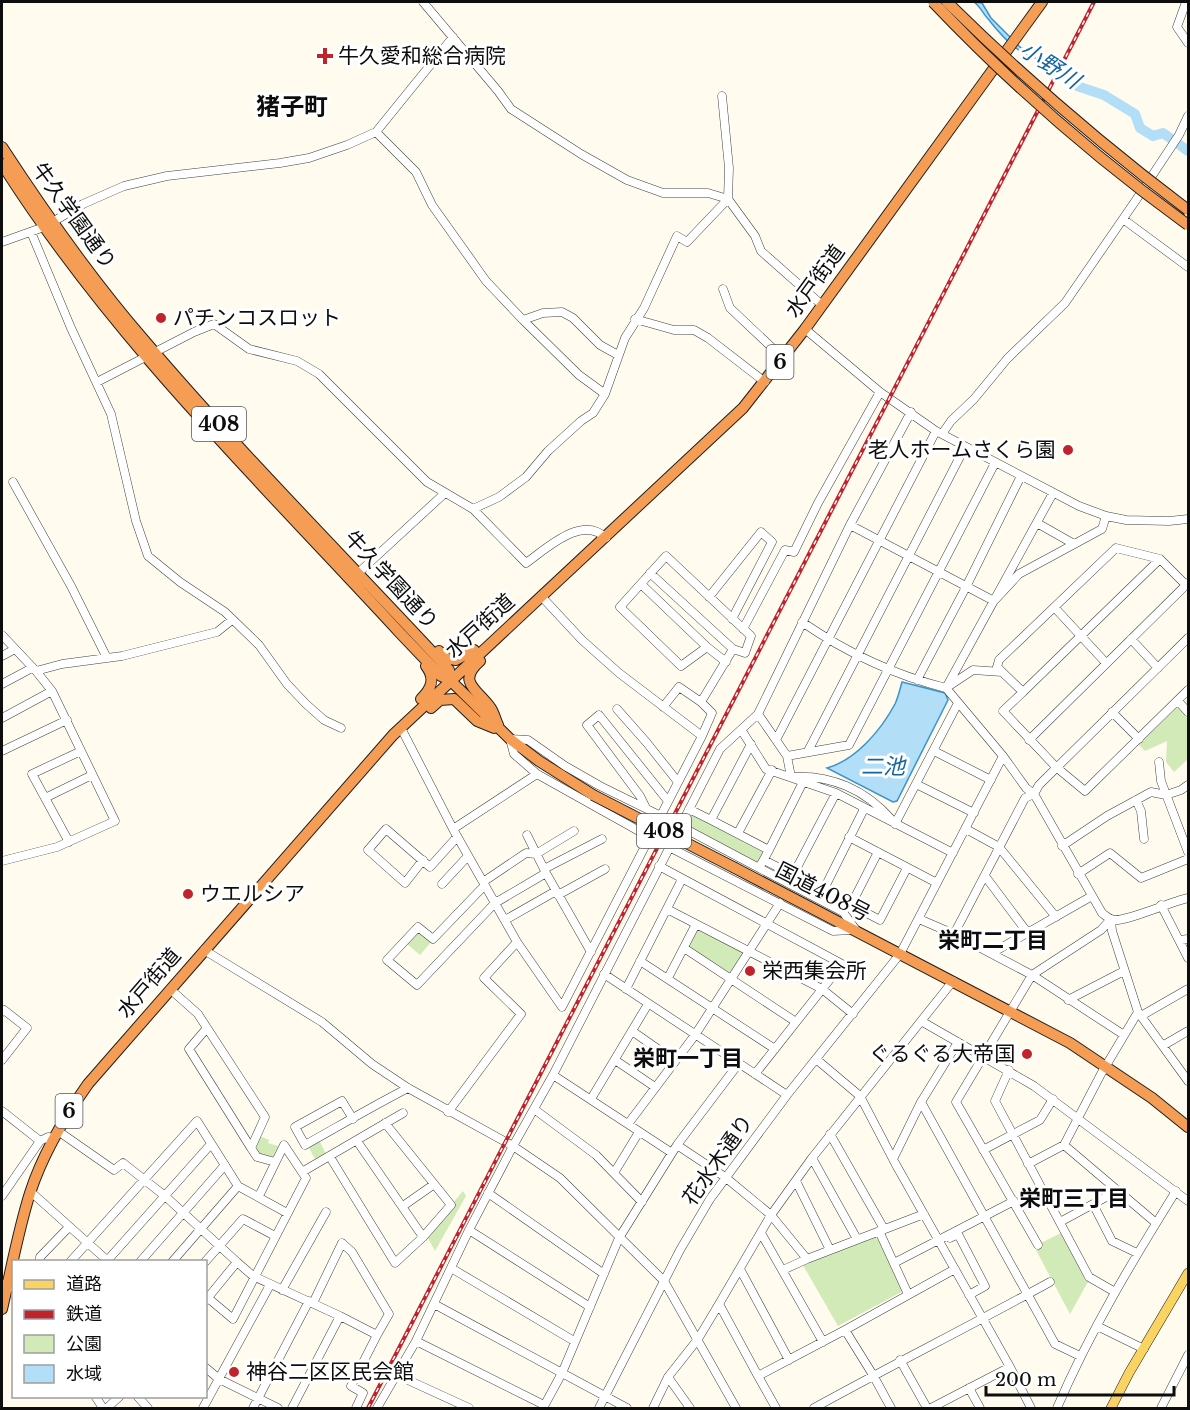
<svg xmlns="http://www.w3.org/2000/svg" width="1190" height="1410" viewBox="0 0 1190 1410" font-family="'Libre Baskerville','Noto Sans JP',serif">
<style>
.green{fill:#d2eab7}
.water{fill:#b2def7;stroke:#3894cf;stroke-width:1.5}
.lines{fill:none;stroke-linecap:round;stroke-linejoin:round}
.river{stroke:#b2def7;stroke-width:10}
.minor-casing{stroke:#404040;stroke-width:9}
.major-casing{stroke:#1e1e1e;stroke-width:10}
.highway-casing{stroke:#1e1e1e;stroke-width:12}
.minor{stroke:#fff;stroke-width:8}
.major{stroke:#fad463;stroke-width:9}
.highway{stroke:#f69d55;stroke-width:10}
.rail-casing{stroke:#c0232c;stroke-width:4}
.rail{stroke:#fff;stroke-width:1.5;stroke-dasharray:4.5;stroke-linecap:butt}
.highway-bridge-casing{stroke:#1e1e1e;stroke-width:12;stroke-linecap:butt}
.highway-bridge{stroke:#f69d55;stroke-width:10}
.poi-dot{fill:#c0232c;stroke:#fff;stroke-width:2}
.labels{text-anchor:middle;dominant-baseline:central;stroke-width:6;stroke-linejoin:round;paint-order:stroke}
.shield{fill:#fff;stroke:#565656;stroke-width:1.5}
.shield-label{font-size:20px;font-weight:bold;fill:#0d0d0d}
.poi-label{font-size:21px;fill:#0d0d0d;stroke:#fff;text-anchor:start}
.street-label{font-size:21px;fill:#0d0d0d;stroke:#fff}
.water-label{font-size:22px;font-style:italic;fill:#1565a1;stroke:#fff}
.neighbourhood-label{font-size:22px;font-weight:bold;fill:#0d0d0d;stroke:#fff}
.quarter-label{font-size:24px;font-weight:bold;fill:#0d0d0d;stroke:#fff}
</style>
<rect width="100%" height="100%" fill="#fffbee"/>
<path class="green" d="M1174,705H1178L1188,716V759L1174,772L1166,762L1167,741L1145,751L1136,742Z
M695,814L761,848L763,853L759,861L755,863L688,829L686,824L691,815Z
M697,930L742,952L743,956L731,973H728L690,949L689,943Z
M418,931L431,942L420,955L406,943Z
M260,1136L269,1140L268,1143L278,1146L273,1157L257,1153L253,1147Z
M319,1140L326,1154L315,1159L308,1146Z
M463,1191L466,1196L435,1251L426,1235Z
M873,1231L905,1290L838,1326L800,1260Z
M1061,1233L1086,1278L1089,1280L1070,1314L1036,1250L1043,1247L1041,1243Z"/>
<path class="water" d="M974,2L982,3L991,18L1021,48L1030,50L1035,56L1052,60L1067,70L1077,84L1092,89L1090,92C1071,89 1073,79 1061,70C1048,61 1032,59 1019,50C1010,45 995,28 989,20C983,14 981,7 974,2Z
M902,682L945,693L948,700L897,801L893,802L827,768C856,760 881,730 895,704C898,698 900,689 902,682Z"/>
<g class="lines">
<path class="river" d="M1077,86L1104,95L1135,114L1140,128L1153,136L1163,133L1188,151"/>
<g class="minor-casing">
<path id="minor" d="M423,2L498,91L511,109L581,154L627,180L663,193H708L728,199L755,236L761,251L822,305
M1186,2L1177,27L1188,43
M376,132L416,172L432,205L486,281L523,320L543,313L562,312L573,318L600,345L618,355
M1123,219L1188,267
M31,232L71,328L111,414L136,521L148,556L180,582L225,612L259,645L287,684L306,704L324,720L341,728
M2,242L44,227L83,204L124,186L167,176L280,163L309,158L347,145L376,132L453,37
M723,289L730,308L783,358
M635,319L674,330H694L708,338L765,382
M523,320L579,375L605,394
M805,329L880,392L936,431L1079,506L1106,516L1126,520L1169,521L1188,519
M97,382L194,332L214,324L249,349L297,361L319,374L427,482L473,509L526,563C546,549 582,514 606,538
M942,434L951,421L974,399L1007,359L1065,303L1136,200L1179,135L1188,116
M13,482L71,586L107,658
M1053,493L946,688L1003,756L1026,788L1034,794L1102,913C1106,916 1109,919 1114,920C1128,921 1170,902 1188,898
M473,509L499,497L526,477L548,451L581,421L593,413L605,394L625,338L644,308L677,236L687,242L728,199L729,168L722,96
M1037,523L1074,544
M850,525L994,601L1019,574L1102,529L1106,516
M650,573L733,649
M356,575L445,493
M641,584L707,647L726,662
M1186,585L1160,559L1116,548L999,660L997,667L1023,692L1003,711L1056,767L1085,791L1188,690
M541,596L582,640L619,673L702,736
M709,597L761,532L772,542L732,619
M1055,608L1106,663
M802,622C847,653 894,675 946,688L973,670L1002,672
M743,629L785,550L794,552L818,503L880,392
M2,635L36,671L52,691L115,821L57,847L2,861
M1131,639L1158,668
M2,656L15,649
M36,671L62,664L122,656L217,632L232,620
M917,680L966,587L1021,476
M2,684L32,668
M1023,692L1160,559
M1178,701L1188,712
M663,707L679,687L701,702
M617,709L647,743L678,782
M1112,712L1139,739
M758,714L787,756L849,745L995,463
M2,718L52,691
M401,728L453,829L517,942L562,1007L702,736L712,713L701,702L733,649L745,653L751,636L666,556L620,607L681,666L707,647
M742,731L766,769L836,793L953,853
M776,740L936,431
M1029,740L1188,583
M751,744L711,820L769,850L759,868L843,912L856,930
M2,751L67,720
M808,751L965,447
M934,751L991,780
M787,756L791,777C831,774 866,790 892,820
M1159,762L1161,781L1188,852
M916,784L974,813
M45,798L92,775
M1136,800L1141,811L1144,839
M646,808L640,796L587,725L599,715L668,801
M689,809L711,820
M895,824L958,703
M680,826L759,868
M453,829L537,774
M966,829L999,847L1056,917
M738,833L772,770
M849,837L937,883
M69,842L32,774L81,751
M645,845L646,835L537,774L514,754L510,739L528,740L565,766L600,786L661,816
M1062,846L1107,816L1151,792L1166,795L1181,790L1188,785
M669,847L833,931L851,930
M769,850L803,782
M423,860L405,883L368,850L386,829L430,867L457,837
M764,860L880,920L907,868
M659,866L842,964L755,1074
M544,869L602,839
M546,873L591,952
M1078,874L1110,853L1141,878L1188,859
M793,875L836,793
M985,876L1027,932
M483,882L526,853L536,854L574,831
M442,884L468,856
M485,885L433,939L418,927L387,960L417,985L495,903L546,873L527,835
M822,893L864,809
M558,895L605,869
M851,905L878,852
M1161,905L1188,958
M667,909L822,989L853,1014
M919,919L954,934L1032,975L1124,1035
M1111,919L1112,931L1138,1012L1188,1081
M505,920L556,891
M954,934L1025,798L1034,794L1039,785L1188,638
M1179,940L1188,939
M684,948L796,1022
M204,950L322,1022L372,1064L408,1088L513,1146L560,1178L664,1281L736,1408
M992,953L1092,896
M640,961L775,1049
M604,974L787,1095
M668,978L696,924
M170,989L198,1014L207,1028
M626,989L682,879
M1068,1000L1124,971
M2,1012L4,1010L27,1028L2,1060
M1141,1016L1188,989
M921,1021L1034,1086L1188,1201
M207,1028L265,1117L251,1148L189,1049Z
M632,1031L675,1061
M1164,1045L1188,1031
M816,1059L860,1096L895,1163L1010,1367L1031,1408
M615,1060L655,1087
M1009,1070L995,1101L1089,1277L1115,1292
M553,1075L672,1153
M591,1099L648,1004
M921,1102L1055,1344L1080,1356
M534,1109L596,1155L642,1202
M2,1111L40,1141
M448,1112L521,1014L484,978L517,942
M353,1119L342,1101L295,1127L305,1145C339,1126 373,1106 408,1088
M628,1124L695,1035L780,903
M58,1131L114,1170L123,1163L165,1196L237,1262
M830,1134L884,1229
M357,1141L423,1237
M677,1145L725,1177L771,1215L807,1259
M1064,1145L1101,1074L1138,1012
M251,1148L257,1157L275,1162
M983,1150L1040,1120L1053,1099
M330,1157L395,1263L423,1237L451,1205L385,1123
M812,1158L857,1239
M893,1159L921,1102L958,1042
M1028,1164L1064,1145L1156,1223
M614,1173L639,1132
M796,1181L830,1250
M31,1192L109,1262
M488,1193L604,1274
M2,1196L40,1141L48,1137L54,1138
M259,1196L284,1145L302,1172
M1093,1204L1112,1241L1137,1253
M403,1206L433,1185
M1060,1222L1119,1190
M469,1230L590,1307
M879,1231L908,1294
M761,1233L823,1342
M950,1238L958,1234L985,1286L969,1295
M1038,1245L956,1102L1032,975L1101,930L1111,919
M40,1262V1257L69,1227
M70,1262L197,1121L238,1186L287,1213
M106,1262L211,1144
M140,1262L225,1165
M172,1262L238,1186
M205,1262L243,1219L275,1236
M894,1263L1014,1201
M451,1268L574,1341
M740,1269L789,1360
M783,1270L807,1259L924,1214
M2,1284L14,1288
M282,1290L326,1212
M208,1298L233,1319L306,1178L302,1172L403,1113
M206,1300L237,1262L253,1276L340,1316L292,1408
M313,1303L342,1243L352,1252L389,1314L377,1335L340,1316
M434,1304L627,1408
M719,1304L771,1215L812,1158L953,981
M1097,1326L1144,1349
M845,1330L955,1269
M416,1341L544,1405
M900,1360L927,1408
M206,1368L219,1379L278,1408
M397,1375L469,1408
M758,1376L776,1408
M668,1377L690,1408
M969,1388L980,1408
M95,1396L103,1408
M137,1396L148,1408
M107,1408L120,1396
M203,1408L270,1285
M253,1408L309,1301
M356,1408L363,1393L351,1386L377,1335
M377,1408L416,1341L469,1230L513,1146L553,1075L720,749L758,714L850,525L911,412
M543,1408L562,1373L619,1238L677,1145L739,1063
M599,1408L680,1250L710,1199L787,1095L900,954L1003,756
M653,1408L668,1377L698,1339L719,1304L758,1376L845,1330L873,1375L891,1408
M814,1408C892,1365 972,1325 1050,1282
M931,1408L1010,1367
M1057,1408C1090,1331 1132,1262 1176,1191
M1161,1408L1188,1355"/>
</g>
<g class="major-casing">
<path id="major" d="M1111,1408L1129,1373L1188,1273"/>
</g>
<g class="highway-casing">
<path id="highway" d="M2,147C45,213 91,279 144,340C241,454 347,560 449,670L450,680
M2,164C112,338 261,482 400,633L441,676L450,680L510,739L539,761L593,795
M439,651L446,658L456,660L474,650
M480,661C456,682 478,690 490,707C494,712 495,719 498,725
M421,699C431,689 436,679 426,666
M431,708L440,700L454,699L477,721L494,728
M735,868L1070,1043L1152,1098L1188,1127
M2,1309C11,1271 18,1231 30,1193C43,1153 64,1118 88,1084L393,735L743,408L805,329L1042,2"/>
</g>
<use href="#minor" class="minor"/>
<use href="#major" class="major"/>
<use href="#highway" class="highway"/>
<g class="rail-casing">
<path id="rail" d="M368,1408L1094,2"/>
</g>
<use href="#rail" class="rail"/>
<g class="highway-bridge-casing">
<path id="highway-bridge" d="M933,2C1010,83 1097,159 1188,225
M947,2C1023,77 1103,146 1188,210
M593,795L735,868"/>
</g>
<use href="#highway-bridge" class="highway-bridge"/>
</g>
<g class="poi-dot">
<path d="M322 47h6v6h6v6h-6v6h-6v-6h-6v-6h6z"/>
<circle cx="161" cy="318" r="6"/>
<circle cx="1068" cy="450" r="6"/>
<circle cx="188" cy="894" r="6"/>
<circle cx="750" cy="971" r="6"/>
<circle cx="1027" cy="1054" r="6"/>
<circle cx="234" cy="1372" r="6"/>
</g>
<g class="labels">
<g class="shield">
<rect x="766.5" y="345" width="27" height="34" rx="4.5"/>
<rect x="192" y="407" width="54" height="34" rx="4.5"/>
<rect x="637" y="814" width="54" height="34" rx="4.5"/>
<rect x="55.5" y="1094" width="27" height="34" rx="4.5"/>
</g>
<g class="shield-label">
<text x="780" y="362">6</text>
<text x="219" y="424">408</text>
<text x="664" y="831">408</text>
<text x="69" y="1111">6</text>
</g>
<g class="poi-label">
<text x="338" y="56">牛久愛和総合病院</text>
<text x="173" y="318">パチンコスロット</text>
<text x="1056" y="450" text-anchor="end">老人ホームさくら園</text>
<text x="200" y="894">ウエルシア</text>
<text x="762" y="971">栄西集会所</text>
<text x="1015" y="1054" text-anchor="end">ぐるぐる大帝国</text>
<text x="246" y="1372">神谷二区区民会館</text>
</g>
<g class="street-label">
<text transform="translate(74 216) rotate(54)">牛久学園通り</text>
<text transform="translate(815 281) rotate(-54)">水戸街道</text>
<text transform="translate(391 580) rotate(47)">牛久学園通り</text>
<text transform="translate(480 626) rotate(-42)">水戸街道</text>
<text transform="translate(823 892) rotate(27)">国道408号</text>
<text transform="translate(149 983) rotate(-49)">水戸街道</text>
<text transform="translate(718 1160) rotate(-55)">花水木通り</text>
</g>
<g class="water-label">
<text transform="translate(1050 65) rotate(33)">小野川</text>
<text x="883" y="766">二池</text>
</g>
<g class="neighbourhood-label">
<text x="993" y="940">栄町二丁目</text>
<text x="688" y="1058">栄町一丁目</text>
<text x="1074" y="1198">栄町三丁目</text>
</g>
<g class="quarter-label">
<text x="292" y="106">猪子町</text>
</g>
</g>
<rect width="1190" height="1410" fill="none" stroke="#0d0d0d" stroke-width="6"/>
<rect x="12" y="1260" width="195" height="138" fill="#ffffff" stroke="#9e9e9e" stroke-width="1.5"/>
<rect x="24" y="1280" width="30" height="9" fill="#fad463" stroke="#9e9e9e" stroke-width="1.5"/>
<text x="66" y="1290" font-size="18" fill="#0d0d0d">道路</text>
<rect x="24" y="1310" width="30" height="9" fill="#c0232c" stroke="#9e9e9e" stroke-width="1.5"/>
<text x="66" y="1320" font-size="18" fill="#0d0d0d">鉄道</text>
<rect x="24" y="1335" width="30" height="18" fill="#d2eab7" stroke="#9e9e9e" stroke-width="1.5"/>
<text x="66" y="1350" font-size="18" fill="#0d0d0d">公園</text>
<rect x="24" y="1365" width="30" height="18" fill="#b2def7" stroke="#9e9e9e" stroke-width="1.5"/>
<text x="66" y="1380" font-size="18" fill="#0d0d0d">水域</text>
<path d="M986 1386v9h188v-9" fill="none" stroke="#0d0d0d" stroke-width="3"/>
<text x="995" y="1386" font-size="18" fill="#0d0d0d" stroke="#ffffff" stroke-width="4.5" paint-order="stroke">200 m</text>
</svg>
